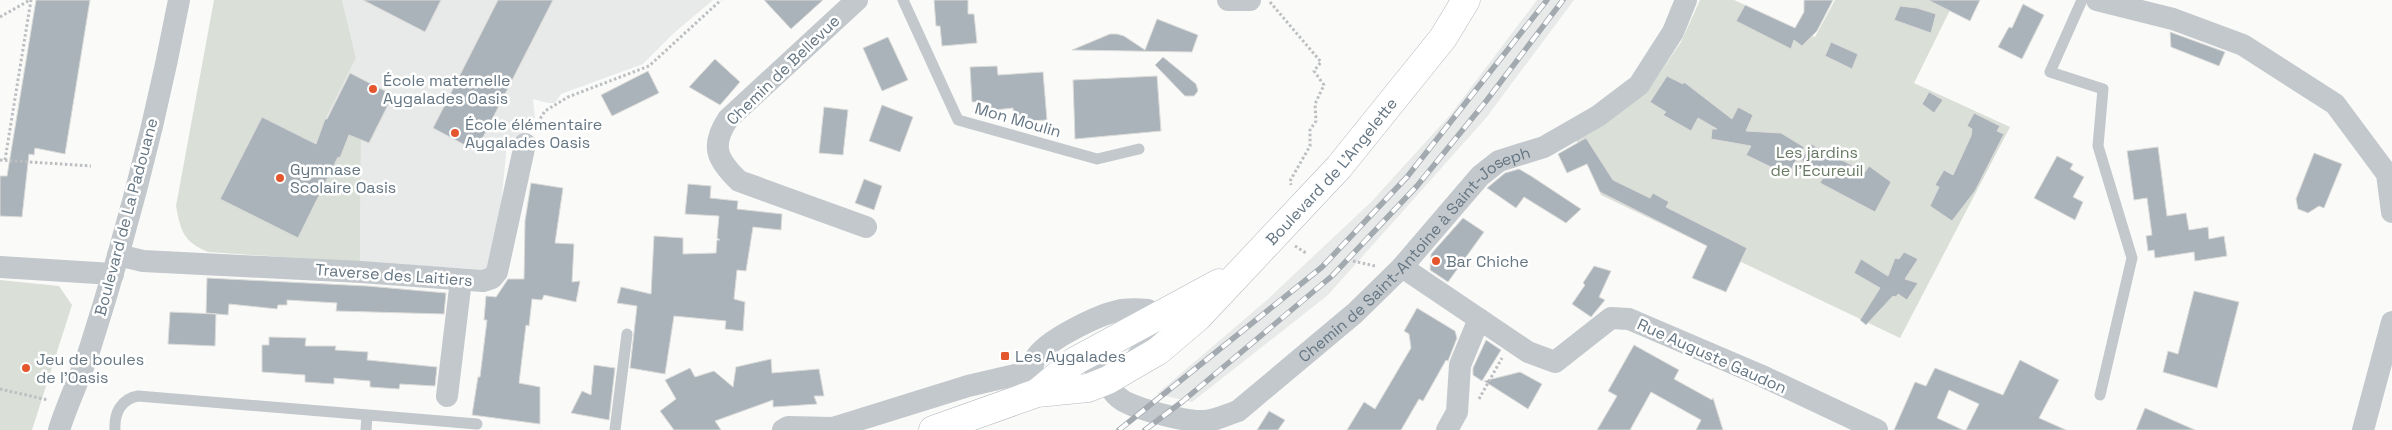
<svg xmlns="http://www.w3.org/2000/svg" width="2392" height="430" viewBox="0 0 2392 430" font-family="'Space Grotesk',sans-serif">
<style>
.built{fill:#e8e9e9}
.green{fill:#dadfd7}
.building{fill:#aab3b9;stroke:#dcdcda}
.lines{fill:none;stroke-linecap:round;stroke-linejoin:round}
.secondary-casing{stroke:#b3babf;stroke-width:29}
.path{stroke:#bbbfc2;stroke-width:3;stroke-dasharray:2.5 2.5;stroke-linecap:butt}
.lane{stroke:#c3c8cc;stroke-width:11}
.street{stroke:#c3c8cc;stroke-width:22}
.secondary{stroke:#fff;stroke-width:28}
.rail-casing{stroke:#a2aab0;stroke-width:5.5}
.rail{stroke:#fff;stroke-width:4;stroke-dasharray:11;stroke-linecap:butt}
.poi-dot{fill:#e4572e;stroke:#fff;stroke-width:2}
.labels{text-anchor:middle;dominant-baseline:central;stroke-width:5;stroke-linejoin:round;paint-order:stroke}
.street-label{font-size:16px;fill:#657683;stroke:#fff}
.poi-label{font-size:16px;fill:#657683;stroke:#fff;text-anchor:start}
.park-label{font-size:16px;fill:#687a64;stroke:#fff}
</style>
<rect width="100%" height="100%" fill="#fafaf8"/>
<path class="built" d="M342,0H713L674,33L643,64L561,94L555,103H548L533,99L535,118L527,127L520,142L507,143L497,250L491,270L360,262L361,138L325,120L356,58Z
M1537,0H1574L1486,118L1328,295L1192,402L1157,394L1268,299L1372,201L1451,114Z"/>
<path class="green" d="M214,0H342L356,58L325,120L361,138L360,262L208,252C183,241 181,232 176,206Z
M1700,0H1734L1815,37L1835,0H1955L1914,83L2010,127L1900,338L1601,195L1576,140L1651,86L1681,42Z
M0,280L59,286L72,305L32,430H0Z"/>
<path class="building" d="M36,0H90L65,154L35,148L34,155L29,154L22,217L0,216V176H7Z
M363,0H441L425,32Z
M498,0H553L476,151L433,128Z
M764,0H823L791,29Z
M934,0H968V14H974L977,43L942,46L940,26H936Z
M1804,0H1833L1817,31L1802,46L1794,40L1791,49L1736,21L1745,5L1795,28L1804,12Z
M1928,0H1980L1970,21Z
M2023,4L2044,15L2022,59L1998,47L2009,27L2012,28Z
M1900,6L1917,8L1936,14L1931,33L1894,20Z
M1157,19L1198,35L1192,52L1072,50L1110,34H1117L1124,36L1145,50Z
M2170,32L2225,52L2219,66L2171,47Z
M888,37L908,80L882,91L863,48Z
M1831,42L1858,54L1852,69L1825,56Z
M1163,57L1196,84L1198,91L1194,96H1185L1155,65Z
M715,59L740,82L720,105L689,87Z
M997,66L998,75L1043,72L1047,120L1014,122L1013,108L986,111L985,102H972L970,67Z
M648,71L659,93L612,116L601,95Z
M350,73L393,95L369,143L349,135L340,158L338,157L298,238L220,199L262,117L316,144L325,119H327Z
M1157,76L1161,131L1075,139L1073,80Z
M1667,76L1683,84L1684,82L1732,119L1738,107L1753,115L1746,131L1781,133L1804,147L1790,171L1781,165L1777,170L1746,155L1751,146L1711,139L1712,129H1717L1698,118L1691,131L1663,115L1666,112L1650,102Z
M1929,92L1943,100L1934,113L1922,104Z
M882,105L913,117L900,152L869,141Z
M824,107L848,110L843,155L819,153Z
M1974,113L2000,126L1997,131L2004,134L1975,191L1952,221L1930,206L1939,187L1935,185L1944,170L1953,175L1971,136L1972,129L1967,126Z
M1586,138L1613,180L1650,198L1653,193L1669,202L1666,207L1747,248L1726,292L1692,278L1707,246L1600,192L1587,164L1567,173L1558,154Z
M1811,144L1865,172L1869,166L1891,182L1875,212L1820,183L1826,172L1801,160Z
M2158,147L2167,216L2186,213L2189,230L2208,227L2209,239L2224,236L2227,256L2195,261L2194,252L2155,258L2154,250L2148,251L2146,236L2152,235L2147,198L2134,200L2127,151Z
M2314,153L2342,164L2324,208L2319,206L2308,213L2298,209L2296,199Z
M2057,156L2073,164L2070,169L2084,177L2073,197L2083,202L2075,220L2034,198Z
M1519,169L1531,176L1581,209L1566,223L1524,197L1516,208L1487,188L1505,173Z
M864,179L882,186L874,210L855,203Z
M531,183L563,188L555,243L574,244L572,282L580,281L576,302L544,295L542,300L532,299L529,326L526,325L519,383L540,387V424L472,415L478,377H480L487,320H484L486,296L496,297L508,279H524L525,221Z
M688,184L711,186L710,198L738,201L737,209L782,214L781,230L753,227L746,271L737,270L734,299L745,302L743,331L725,329L726,321L674,316L665,374L630,368L637,306L617,303L621,287L651,294L654,236L683,238V254L716,253L717,240H720L717,238L719,216L685,214Z
M1463,218L1484,232L1448,282L1430,270L1431,254Z
M1904,252L1918,259L1905,279L1918,283L1907,300L1898,294L1896,297L1893,296L1866,325L1860,320L1880,288L1854,273L1861,259L1888,276L1895,258L1899,259Z
M1594,266L1611,271L1599,297L1605,300L1591,317L1572,304L1585,285L1583,283Z
M207,278L367,286L446,293L444,314L336,311L337,303L287,300V305H278L277,309L229,304L228,315L206,313Z
M2194,291L2239,302L2217,388L2163,372L2168,351L2178,354Z
M1417,308L1455,331L1457,338L1448,361L1446,360L1423,401L1419,399L1401,430H1347L1364,402L1375,409L1411,348L1409,334L1404,331Z
M170,312L216,314L215,346L168,344Z
M269,337L306,338L305,346H336L335,350L368,352L367,360L437,367L435,386L400,384L399,389L370,387V381L334,378V384L305,382V375L262,372V345H269Z
M1486,340L1501,350L1482,381L1473,375V368Z
M1634,345L1679,370L1674,379L1712,400L1713,398L1723,430H1696L1701,420L1651,392L1630,430H1597L1617,396L1608,391Z
M771,359L772,373L819,369L824,396H814L817,404L773,407V400L715,421L721,430H674L660,411L676,399L665,380L690,368L695,377L714,371L733,387L736,367Z
M2020,360L2059,380L2039,418L2066,430H1966L1979,404L1949,390L1937,418L1963,430H1894L1915,382L1926,386L1935,368L2003,395Z
M594,365L615,368L609,420L571,413L582,391L591,395Z
M1520,372L1542,384L1528,409L1484,381Z
M2145,408L2195,430H2136Z
M1269,411L1285,420L1278,430H1257Z"/>
<g class="lines">
<g class="secondary-casing">
<g id="secondary">
<path d="M1037,393L1075,361L1219,283"/>
<path id="s2" d="M933,430L1037,393L1088,388L1108,380L1158,351L1198,317L1339,167L1443,38L1466,0"/>
</g>
</g>
<path class="path" d="M1270,2L1321,62L1314,71L1324,85L1315,104L1316,121L1310,130V146L1290,181L1291,185
M0,17L30,0
M535,127L545,111L568,97L649,66L721,0
M0,160L91,166
M5,160L31,0
M1295,246L1306,253
M1353,261L1375,266
M0,389L48,400
M1479,399L1502,358"/>
<path class="lane" d="M903,0L958,120L1097,159L1139,149
M2082,0L2050,72L2103,89L2098,146L2132,258L2100,395
M115,430C114,413 121,399 138,396L477,424
M366,430L367,415
M615,430L627,334"/>
<g class="street">
<path d="M857,0L728,119C710,146 717,160 739,181L866,227"/>
<path d="M1228,0H1250"/>
<path d="M2097,0L2173,19L2243,45L2335,104L2387,174L2392,212"/>
<path d="M118,255L143,261L361,272L483,281L492,278L497,272L525,144"/>
<path d="M0,267L113,274"/>
<path d="M1402,267L1528,352L1555,362L1611,318L1629,319L1760,375L1877,430"/>
<path id="s1" d="M1075,361C1117,362 1098,384 1122,400C1136,409 1183,421 1200,421C1213,422 1226,415 1238,411L1355,313L1402,267L1480,176L1499,161L1544,147L1598,116L1639,85L1673,32L1686,0"/>
<path d="M1037,393C1034,383 1029,370 1035,359C1045,340 1100,314 1121,310C1130,309 1139,309 1148,310C1169,329 1155,341 1138,356"/>
<path d="M447,396L461,280"/>
<path d="M59,430C68,401 82,374 91,345C127,232 157,116 179,0"/>
<path d="M783,430L788,427L833,428L968,386L1032,371"/>
<path d="M1447,430L1457,412L1460,365L1479,319"/>
<path d="M2363,430L2392,322"/>
</g>
<use href="#secondary" class="secondary"/>
<g class="rail-casing">
<path id="rail" d="M1119,430L1322,267L1407,177L1547,0
M1145,430L1183,401L1332,276L1417,186L1487,100L1563,0"/>
</g>
<use href="#rail" class="rail"/>
</g>
<g class="poi-dot">
<circle cx="373" cy="89" r="5"/>
<circle cx="455" cy="133" r="5"/>
<circle cx="280" cy="178" r="5"/>
<circle cx="1436" cy="261" r="5"/>
<rect x="1000" y="351" width="10" height="10" rx="2.5"/>
<circle cx="26" cy="368" r="5"/>
</g>
<g class="labels">
<g class="street-label">
<text transform="translate(783 70) rotate(-44)">Chemin de Bellevue</text>
<text transform="translate(1018 120) rotate(16)">Mon Moulin</text>
<text stroke="none"><textPath href="#s2" startOffset="491">Boulevard de L'Angelette</textPath></text>
<text transform="translate(126 217) rotate(-75)">Boulevard de La Padouane</text>
<text stroke="none"><textPath href="#s1" startOffset="425">Chemin de Saint-Antoine à Saint-Joseph</textPath></text>
<text transform="translate(394 275) rotate(4)">Traverse des Laitiers</text>
<text transform="translate(1712 356) rotate(24)">Rue Auguste Gaudon</text>
</g>
<g class="poi-label">
<text x="383" y="80">École maternelle<tspan x="383" dy="18">Aygalades Oasis</tspan></text>
<text x="465" y="124">École élémentaire<tspan x="465" dy="18">Aygalades Oasis</tspan></text>
<text x="290" y="169">Gymnase<tspan x="290" dy="18">Scolaire Oasis</tspan></text>
<text x="1446" y="261">Bar Chiche</text>
<text x="1015" y="356">Les Aygalades</text>
<text x="36" y="359">Jeu de boules<tspan x="36" dy="18">de l'Oasis</tspan></text>
</g>
<g class="park-label">
<text x="1817" y="152">Les jardins<tspan x="1817" dy="18">de l'Ecureuil</tspan></text>
</g>
</g>
</svg>
